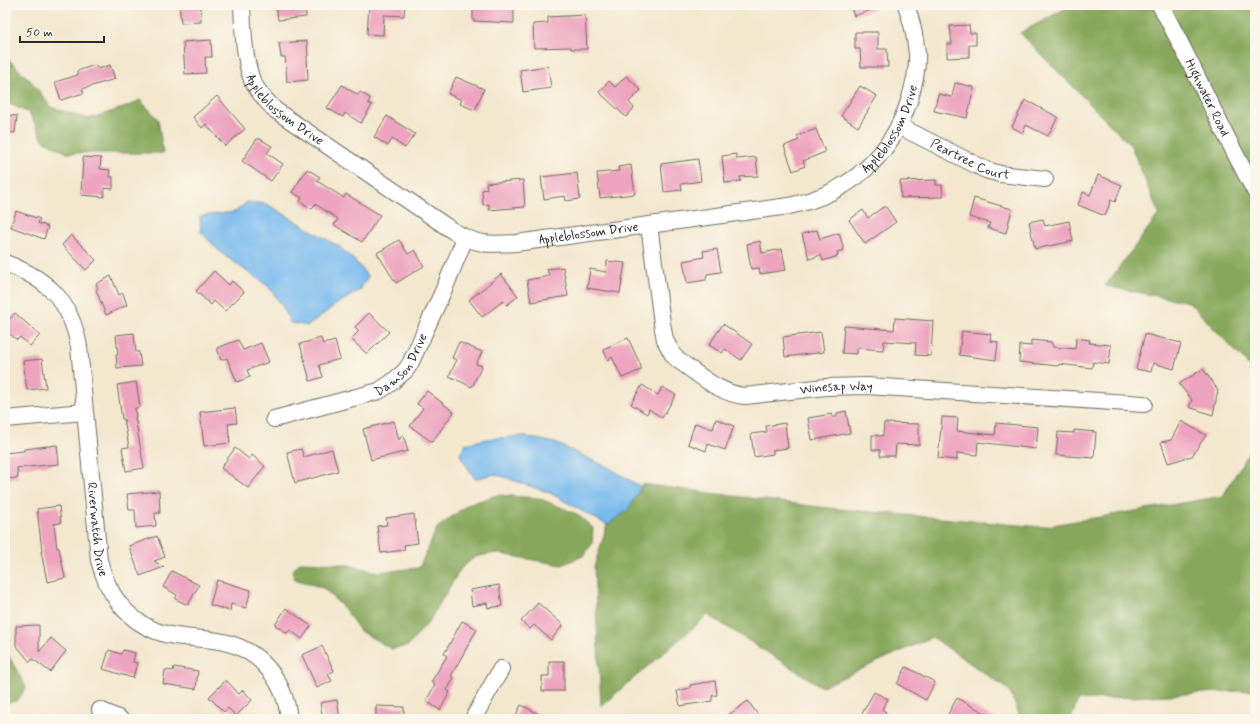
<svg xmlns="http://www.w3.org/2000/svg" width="1260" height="724" viewBox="0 0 1260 724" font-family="Mynerve,sans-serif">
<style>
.forest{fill:#87a85c;stroke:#596a44}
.water{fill:#78baed;stroke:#52728c}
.building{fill:#eda2be}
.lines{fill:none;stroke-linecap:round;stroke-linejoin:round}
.minor-casing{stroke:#716d64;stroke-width:18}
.minor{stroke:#fff;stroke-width:16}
.labels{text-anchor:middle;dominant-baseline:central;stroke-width:3;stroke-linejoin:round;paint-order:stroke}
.street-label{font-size:13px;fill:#2b2b2b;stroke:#fbf7ec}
</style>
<rect width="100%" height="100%" fill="#fbf7ec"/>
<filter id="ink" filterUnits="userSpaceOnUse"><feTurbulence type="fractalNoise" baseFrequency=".025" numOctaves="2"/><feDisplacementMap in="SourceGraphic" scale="8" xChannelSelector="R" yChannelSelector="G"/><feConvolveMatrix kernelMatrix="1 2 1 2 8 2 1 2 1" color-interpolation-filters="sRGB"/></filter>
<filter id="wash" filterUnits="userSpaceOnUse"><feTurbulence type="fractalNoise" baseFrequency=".012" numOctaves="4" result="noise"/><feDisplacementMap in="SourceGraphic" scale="16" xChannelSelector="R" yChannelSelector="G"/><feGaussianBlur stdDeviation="0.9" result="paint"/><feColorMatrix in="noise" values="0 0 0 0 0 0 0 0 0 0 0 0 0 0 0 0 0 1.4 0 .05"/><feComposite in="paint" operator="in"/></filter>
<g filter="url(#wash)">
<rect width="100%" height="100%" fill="#f3e7ce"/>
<path class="forest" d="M1072,5H1255V372L1189,302L1105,286L1159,214L1131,146L1020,33Z
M5,56L32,82L51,107L88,119L126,107L140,100L158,119L163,153H67L43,140L29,113L10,104L5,105Z
M1255,441V690L1078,700L1071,719H1021L1009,690L932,637L822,687L708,615L601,706L594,567L607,525L628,510L642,484L827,508L1041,527L1223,496Z
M497,495L538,498L577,514L593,528L592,544L583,556L562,565L495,553L475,557L461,568L428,623L408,646L392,649L360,631L344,608L323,588L294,579L292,571L300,562L344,564L379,572L419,568L437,528L467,505Z
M5,649L26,687L18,700L5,704Z"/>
<path class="water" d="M247,202L267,204L340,247L359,265L368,277L360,290L334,306L308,326L290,323L283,307L268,286L221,253L201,232L200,216L235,212Z
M523,436L555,443L610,468L641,487L628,510L607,525L550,493L495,474L475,479L460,455L465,444L486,439Z"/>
<g id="blocks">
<path class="building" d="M179,5H200L201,22L181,23Z
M276,5H305L306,17L278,20Z
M369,5H405L404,16L384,15L383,35L367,34Z
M473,5H514V23L473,21Z
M850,5H882V6L854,16Z
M585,15L587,49H571V47L534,48L533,24L548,23V17Z
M969,25L970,33H976V45H969V57L947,58V44H952L950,26Z
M855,32H878V49H887L888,67H861L860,49H855Z
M211,40L212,57H205L206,73L185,74L183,42Z
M307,41L308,56H307L308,80L287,82L285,57H281L279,43Z
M95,65L98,69L110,65L115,79L82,89L84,93L61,100L55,82L78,75L77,71Z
M548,66L551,88L523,92L520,70Z
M626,76L641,90L629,102L634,108L626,117L599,92L609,81L615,87Z
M456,77L484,89L475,110L460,104L462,100L448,94Z
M955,83L974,87L967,118L934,111L938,94L952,97Z
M342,85L358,95L360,92L370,98L368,103L372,105L361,123L345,113L343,117L327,108Z
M860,86L877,96L858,127L841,116Z
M217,96L245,129L225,146L206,124L202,128L193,117Z
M1025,100L1058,117L1048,136L1026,125L1023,133L1012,127Z
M5,115L17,116L15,133L5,132Z
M387,116L415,134L405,148L392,139L388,146L374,137Z
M816,129L825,152L803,161L805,166L793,171L784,146L799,140L797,136Z
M257,139H260L272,146L267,153L283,164L271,181L242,161Z
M736,154L737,159L756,157L758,176L740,177L741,181L725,183L722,156Z
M83,157L101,158L100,169L110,170L109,176L113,177V189L104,188V197L81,195Z
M698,159L701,181L681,184L682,190L664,192L661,164Z
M631,165L635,194L600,198L597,173L619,171L618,167Z
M307,169L320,177L317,181L344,198L346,194L380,215L362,242L334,225L338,219L315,204L312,209L300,201L302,198L292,192Z
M577,173L580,199L566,201L565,196L544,199L541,177Z
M1098,175L1122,185L1115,202L1111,200L1105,216L1078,205L1083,192L1090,195Z
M523,180L525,207L489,210V204L483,205L482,190L487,189L486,183Z
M936,180V185H942L943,197L901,198L900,181Z
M974,198L1012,209L1006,233L988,228L990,223L969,217Z
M883,207H886L896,222L865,244L849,220L863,210L868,218Z
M16,211L40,219L38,223L48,227L44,239L11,227Z
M1043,219L1045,226L1069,221L1073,241L1035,249L1029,222Z
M817,230L820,239L839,233L844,250L837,252L838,256L823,261L821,255L809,259L802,234Z
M71,235L96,260L86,270L62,245Z
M399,240L408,254L415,250L424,266L396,283L377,253Z
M760,241L762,253L782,249L786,270L760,274L759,268L751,269L747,244Z
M717,249L721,272L707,274L706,280L687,283L683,261L704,257L703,251Z
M607,261L625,263L620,293L587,288L590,269L606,272Z
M563,267L568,296L531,302L527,280L549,276L547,269Z
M214,271L229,285L232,281L244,292L225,311L214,301L211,305L196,291Z
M501,274L518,296L507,305L503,301L482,317L469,300Z
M111,276L119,295L123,293L127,305L106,315L96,290L98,288L96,284Z
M15,313L40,335L30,346L20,337L17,340L5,330V324Z
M369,313L389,332L367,354L351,339L359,331L355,327Z
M895,318L933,321L931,356L915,355L916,343L884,341L883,350L857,348V354L842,353L844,326L894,330Z
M723,324L752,344L741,360L725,349L722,353L709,345Z
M962,331L991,334L990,341L998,342L996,360L959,355Z
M821,332L824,352L785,357L783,337Z
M134,333L136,352H139L141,366L117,368L116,355H118L116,335Z
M1145,334L1181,343L1174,369L1153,363L1151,372L1136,369Z
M321,338L323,344L335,341L340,359L319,365L323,377L310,381L300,344Z
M628,338L641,366V370L622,378L612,357L608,360L603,349Z
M1076,338L1090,340L1089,343L1111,345L1109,364L1093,362L1092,368L1059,364V366L1019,362L1020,345L1031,346V340L1051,342L1053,347L1075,349Z
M238,340L243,350L261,343L269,362L247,370L250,377L237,382L227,358L221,360L217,348Z
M459,342L482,352L476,364L482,366L472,387L449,376L457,360L452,358Z
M42,359L46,388L27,390L23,361Z
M1203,369L1218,390L1213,415L1189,407L1192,400L1179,384Z
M136,382L140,407L135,408L136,417H135L144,468L126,471L122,448L129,447L124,419H122L117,385Z
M642,385L658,395L662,387L676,395L662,418L649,409L647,414L631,404Z
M427,391L454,412L432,442L410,426L423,408L417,404Z
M235,408L237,423L228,424L230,443L204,446L200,412Z
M846,411L850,433L812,440L808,418L832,414V417H837V413Z
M942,417L958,418L957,431L995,435L996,423L1038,427L1036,449L978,442L977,455L957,453V460L938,458Z
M716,419L734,426L725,450L708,444L706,451L688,444L695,423L713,429Z
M394,421L399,440L403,434L408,451L371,460L363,429Z
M1181,421L1206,435L1192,456L1168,463L1161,442L1171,440Z
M785,423L788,448L773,450V454L754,457L751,434L767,432L766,426Z
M884,423L919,424V445L896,444L895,456H880V450H872V435L883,436Z
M1074,430L1096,432L1094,458L1056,455L1058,432L1074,433Z
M57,445L59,464L17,468L18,478L5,479V453L24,451V449Z
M235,448L249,459L252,455L265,466L248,488L221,468Z
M301,449L304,457L332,449L338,471L295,483L287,452Z
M159,491L160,513H155L156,526L136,528L135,510H129L127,494Z
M59,506L61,523L54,524L57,548H59L65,578L47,582L41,551H42L37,509Z
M414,514L418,543L404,545L405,550L381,553L377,526L387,525L386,518Z
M157,536L165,557L154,561L164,567L140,576L129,546Z
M172,571L199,585L188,605L175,599L177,595L163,587Z
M217,580L251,590L246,608L231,604L230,611L210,605Z
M499,585L502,606L488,608L487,603L472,606L470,590Z
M538,603L563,625L551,640L534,625L530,629L521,621Z
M286,608L311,626L302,639L290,630L287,633L275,625Z
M462,621L477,629L451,676L454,678L447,690L450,692L440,710L426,701L435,685L431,682L447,656L444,654Z
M39,625V652L51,638L66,651L50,672L33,659L30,662L16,645V626Z
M322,646L334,671L328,674L332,681L317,688L302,655Z
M109,650L121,654L123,650L135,653L133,662L137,663L133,678L103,669Z
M549,661H564V691H542V676H549Z
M174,667L198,671L196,689L163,684L165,670L173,671Z
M906,667L935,682L926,700L897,684Z
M226,680L239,694L243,690L252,700L236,716L228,708L224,712L209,697Z
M715,681L717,695L712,696V701L680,706L677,691L690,688V685Z
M874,692L888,699L882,709L886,712L882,719H859Z
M957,698L996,719H953L947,716Z
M337,700L340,719H323L320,703Z
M748,701L761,719H723Z
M521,705L537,713L534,719H514Z
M376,706L404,707V719H376Z"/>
</g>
</g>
<g filter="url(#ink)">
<use href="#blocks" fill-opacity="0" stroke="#716d64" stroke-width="1"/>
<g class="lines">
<g class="minor-casing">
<g id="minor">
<path id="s1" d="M242,5C243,28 244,59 252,80C257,92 267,101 275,110L453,231C477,245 488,245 516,243L789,206C849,194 892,156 910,98C914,83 918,68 917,53C915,36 912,21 906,5"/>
<path id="s2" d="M1160,5C1194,66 1221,130 1255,191"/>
<path id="s3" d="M899,126L986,170L1000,174L1045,179"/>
<path id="s4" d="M649,225L662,323L665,340L673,355L678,360C698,374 720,394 745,396L826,387L867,386L1144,404"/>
<path id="s5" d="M5,263C48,279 71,301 79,347L99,560C107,592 125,619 156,631C176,639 198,637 219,641C259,648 285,680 289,719"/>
<path d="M5,419L84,412"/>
<path id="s6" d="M274,419L379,391L391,383L405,371L410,364L445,287L465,238"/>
<path d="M100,710L120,719"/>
<path d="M473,719L501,669"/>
</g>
</g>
<use href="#minor" class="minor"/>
</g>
</g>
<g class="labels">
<g class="street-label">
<text stroke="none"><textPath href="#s2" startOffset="104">Highwater Road</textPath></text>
<text stroke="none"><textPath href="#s1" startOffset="121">Appleblossom Drive</textPath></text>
<text stroke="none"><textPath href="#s1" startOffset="804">Appleblossom Drive</textPath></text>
<text stroke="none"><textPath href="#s3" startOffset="79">Peartree Court</textPath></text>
<text stroke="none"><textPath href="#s1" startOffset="468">Appleblossom Drive</textPath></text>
<text stroke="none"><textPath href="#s6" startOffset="144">Damson Drive</textPath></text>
<text stroke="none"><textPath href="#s4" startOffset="309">Winesap Way</textPath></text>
<text stroke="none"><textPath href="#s5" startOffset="302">Riverwatch Drive</textPath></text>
</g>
</g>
<rect width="1260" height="724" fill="none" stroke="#fbf7ec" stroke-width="20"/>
<path d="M20 36v6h84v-6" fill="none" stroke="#2b2b2b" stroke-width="2"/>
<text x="26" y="36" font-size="12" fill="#2b2b2b" stroke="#fbf7ec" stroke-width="3" paint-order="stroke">50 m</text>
</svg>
